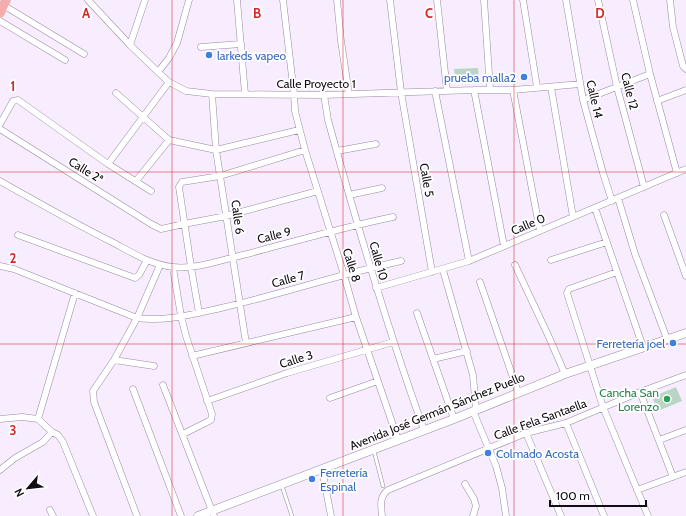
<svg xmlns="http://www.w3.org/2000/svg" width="686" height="516" viewBox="0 0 686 516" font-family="Cabin,sans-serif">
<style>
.green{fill:#bbd5c5}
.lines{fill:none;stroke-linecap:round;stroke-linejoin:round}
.service-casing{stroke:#9989a2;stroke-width:4}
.minor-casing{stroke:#9989a2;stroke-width:7}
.secondary-casing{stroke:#9989a2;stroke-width:9}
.primary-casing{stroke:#d9d8da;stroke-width:10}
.service{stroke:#fff;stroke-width:3}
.minor{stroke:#fff;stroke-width:6}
.secondary{stroke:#fff;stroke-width:8}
.primary{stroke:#f6acac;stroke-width:9}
.grid{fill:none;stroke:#d62828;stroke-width:1;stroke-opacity:0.55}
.shop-dot{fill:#3f7fe0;stroke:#fff;stroke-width:1.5}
.leisure-dot{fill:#2e9e5b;stroke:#fff;stroke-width:1.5}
.labels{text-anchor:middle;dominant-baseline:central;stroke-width:3.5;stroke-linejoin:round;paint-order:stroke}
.shop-label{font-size:12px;fill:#366cbe;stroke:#fff;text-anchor:start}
.street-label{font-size:12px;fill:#120c15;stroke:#fff}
.leisure-label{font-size:12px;fill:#27864d;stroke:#fff;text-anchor:end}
.grid-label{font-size:13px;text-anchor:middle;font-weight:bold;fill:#d62828;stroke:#fff;stroke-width:3.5;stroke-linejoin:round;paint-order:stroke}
</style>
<rect width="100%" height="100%" fill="#f8edfe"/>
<path class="green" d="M478,68L479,81L456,83L454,69Z
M676,387L682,401L658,411L652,397Z"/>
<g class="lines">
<g class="service-casing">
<path id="service" d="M374,451L383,486
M282,486L292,516"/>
</g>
<g class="minor-casing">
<path id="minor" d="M88,0L130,45L158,72L169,82L186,91L212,94L324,95L474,90H513L580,84
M237,0L245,94
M283,0L294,94L295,111L305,150L344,275L356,317L398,440
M337,0L341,41L349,94
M390,0L401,92L432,272
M437,0L447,91
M484,0L490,89
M523,0L537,87
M566,0L583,100L603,173L612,201
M598,0L617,87L644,187
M633,0L650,74L677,173
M670,0L673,27L683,66L686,69
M3,5L84,54
M0,21L65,60
M130,45L145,0
M201,47L241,44
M158,72L169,58L177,43L189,0
M551,87L573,217
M474,90L504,246
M513,90L540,231
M435,91L469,261
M116,93L169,140L216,150L299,130
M212,94L216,150L246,343
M324,95L328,120C357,225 387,328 424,430
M583,100L650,74
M657,101L686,90
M0,124L13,101L18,100L108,164L151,191
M0,129L151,224L161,229L184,224L226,216L318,191
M337,151L376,144
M108,164L169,82
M0,181C37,202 74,223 112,242C131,252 151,265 173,267C196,270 224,259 247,254C296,241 344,227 393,217
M136,181L169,140
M349,195L382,188
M618,198L635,254L667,339
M595,208L643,347
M664,215L686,276
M18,235L135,278L139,275L147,260
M551,260L607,242
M515,265L548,335L565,374
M0,266L14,269L137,318C165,322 194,314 221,308C282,294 340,274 401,261
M173,268L181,316L186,336L212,414L211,420L183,434
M443,270L473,375L476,410
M617,272L569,289L567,293L603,407L648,516
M480,282L518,392
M376,288L469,261L686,169
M199,313L191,267L179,187L182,182L220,176L305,150
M417,313L454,419
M192,356L356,317
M433,359L467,351
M114,360L154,366
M163,385L214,516
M133,389L181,516
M640,392L673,477
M330,398L378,381
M207,401L287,373L393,342
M473,411L496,466L502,488L506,516
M0,419L22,417L38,419L52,432L58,435L63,442L93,516
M38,419L75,293
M566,423L604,516
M526,433L561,516
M659,440L686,430
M322,469L331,516
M0,470L15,458L43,442L52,432
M465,484L474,499L476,506L473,516
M637,490L686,472
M50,510L53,516
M137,516L94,402L93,391L114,360L137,318L160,265
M382,516C381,505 379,497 388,490L526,433L566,423L640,392L686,375"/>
</g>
<g class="secondary-casing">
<path id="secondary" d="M198,516L454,419L565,374L686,333"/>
</g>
<g class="primary-casing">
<path id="primary" d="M0,13L6,0"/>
</g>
<use href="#service" class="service"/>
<use href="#minor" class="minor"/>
<use href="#secondary" class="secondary"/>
<use href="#primary" class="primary"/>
</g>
<path class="grid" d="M172,0V516M343,0V516M514,0V516M0,172H686M0,344H686"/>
<g class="shop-dot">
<circle cx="209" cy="55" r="4"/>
<circle cx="524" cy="77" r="4"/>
<circle cx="673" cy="343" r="4"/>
<circle cx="488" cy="453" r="4"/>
<circle cx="312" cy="479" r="4"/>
</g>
<circle class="leisure-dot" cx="667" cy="399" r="4"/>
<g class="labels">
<g class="shop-label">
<text x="217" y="55">larkeds vapeo</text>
<text x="516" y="77" text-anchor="end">prueba malla2</text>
<text x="665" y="343" text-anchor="end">Ferretería joel</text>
<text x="496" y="453">Colmado Acosta</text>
<text x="320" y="472">Ferretería<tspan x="320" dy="14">Espinal</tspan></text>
</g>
<g class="street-label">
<text x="316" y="83">Calle Proyecto 1</text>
<text transform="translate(630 91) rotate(76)">Calle 12</text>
<text transform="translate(595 99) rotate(77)">Calle 14</text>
<text transform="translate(86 170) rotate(32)">Calle 2ª</text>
<text transform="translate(427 180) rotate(80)">Calle 5</text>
<text transform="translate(238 217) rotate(82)">Calle 6</text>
<text transform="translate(528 224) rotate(-23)">Calle 0</text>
<text transform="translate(274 235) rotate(-14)">Calle 9</text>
<text transform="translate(379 261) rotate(74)">Calle 10</text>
<text transform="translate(352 265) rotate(73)">Calle 8</text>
<text transform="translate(288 279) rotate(-15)">Calle 7</text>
<text transform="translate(296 359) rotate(-17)">Calle 3</text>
<text transform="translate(437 411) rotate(-22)">Avenida José Germán Sánchez Puello</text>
<text transform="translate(540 419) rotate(-20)">Calle Fela Santaella</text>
</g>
<g class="leisure-label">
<text x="659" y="392">Cancha San<tspan x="659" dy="14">Lorenzo</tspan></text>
</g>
</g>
<g class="grid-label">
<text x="86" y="18">A</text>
<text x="257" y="18">B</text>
<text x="429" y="18">C</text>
<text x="600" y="18">D</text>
<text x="13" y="91">1</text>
<text x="13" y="263">2</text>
<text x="13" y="435">3</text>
</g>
<g transform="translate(28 488) rotate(242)" stroke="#ffffff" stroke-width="3" paint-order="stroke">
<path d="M0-3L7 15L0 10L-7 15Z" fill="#120c15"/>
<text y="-6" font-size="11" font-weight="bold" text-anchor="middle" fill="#120c15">N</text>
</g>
<path d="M550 500v6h96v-6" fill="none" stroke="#120c15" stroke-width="2"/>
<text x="556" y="500" font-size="12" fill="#120c15" stroke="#ffffff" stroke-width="3" paint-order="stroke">100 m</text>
</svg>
